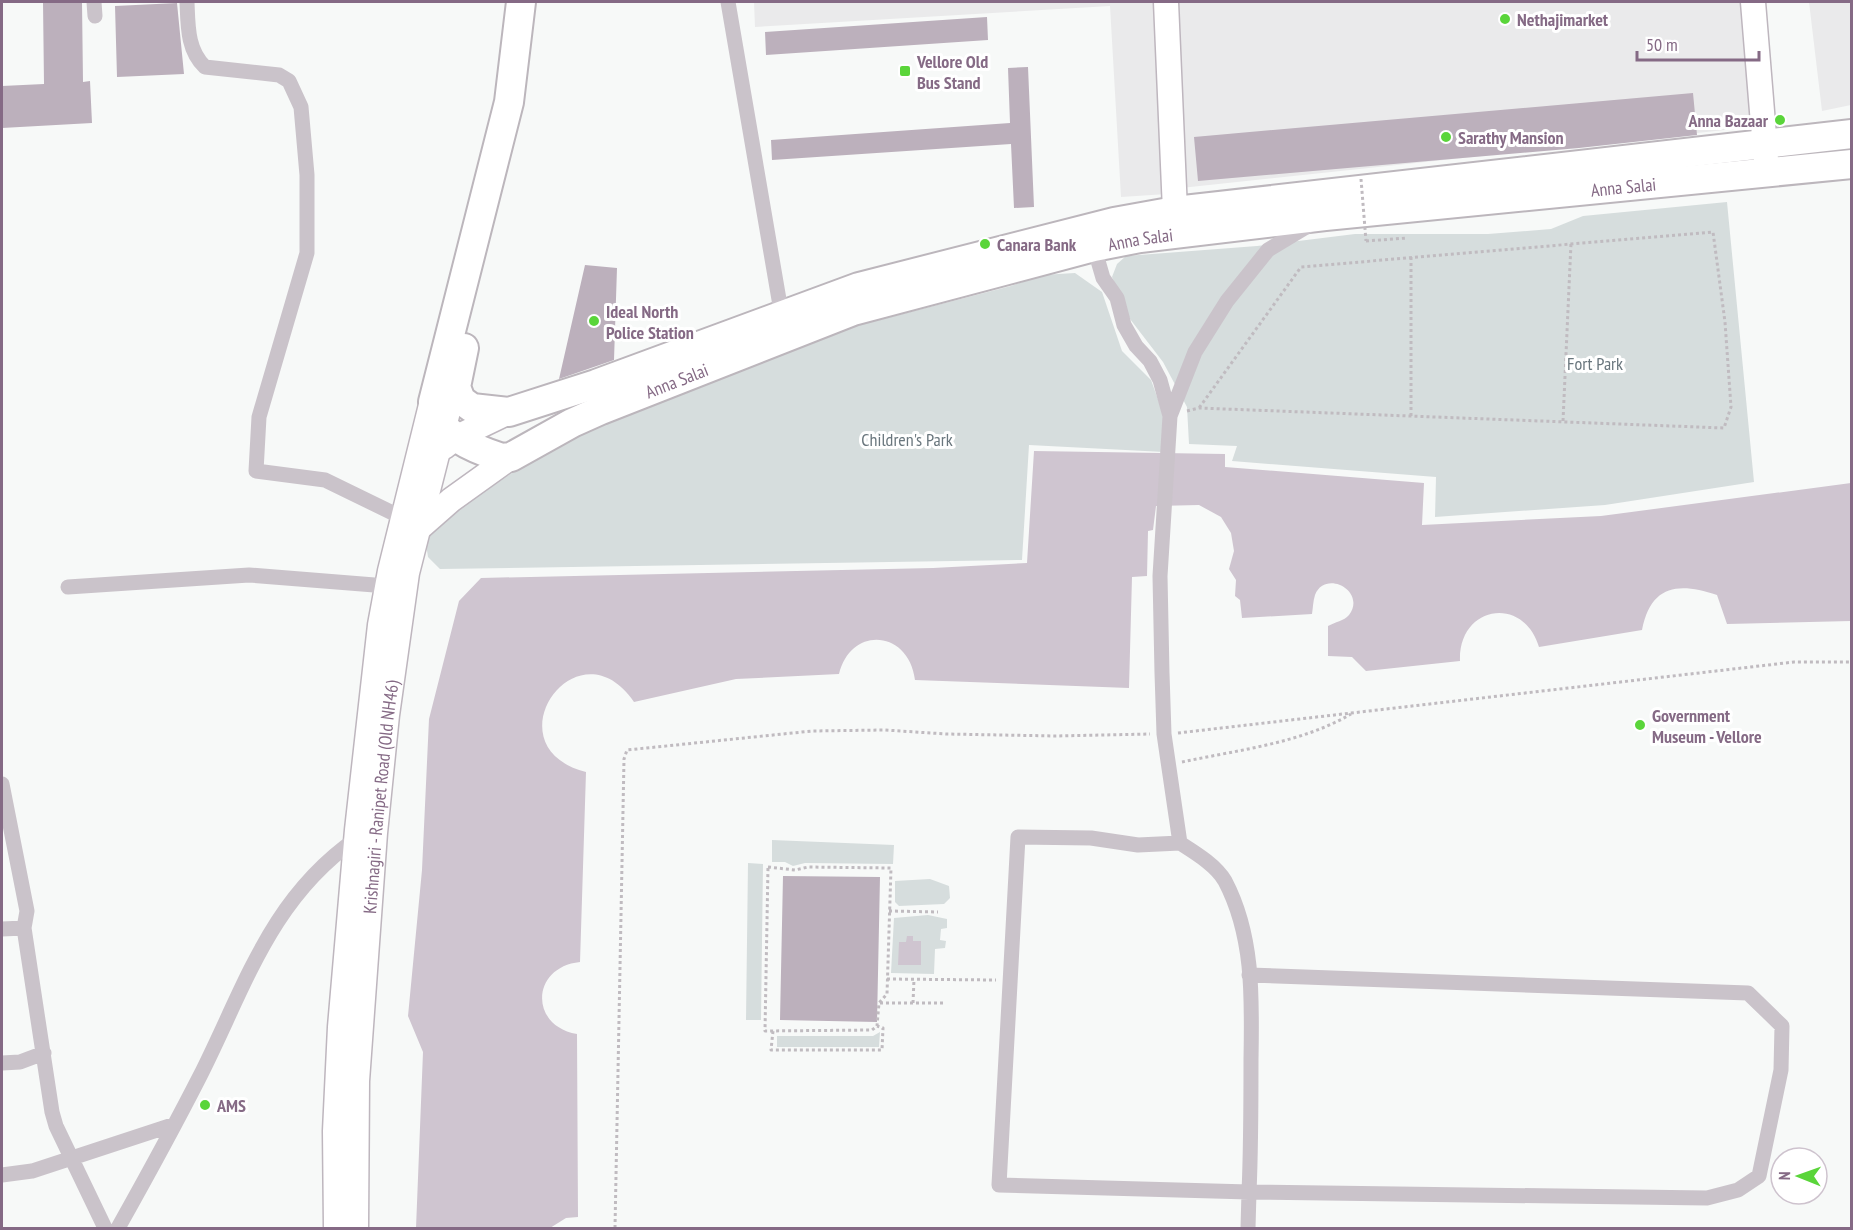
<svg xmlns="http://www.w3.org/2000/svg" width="1853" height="1230" viewBox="0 0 1853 1230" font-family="'PT Sans Narrow',sans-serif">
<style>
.built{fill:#eaeaeb}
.green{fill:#d6dddd}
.water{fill:#cfc5d0}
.building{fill:#bcb0bc}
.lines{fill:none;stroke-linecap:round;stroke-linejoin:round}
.primary-casing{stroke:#beb6be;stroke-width:27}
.highway-casing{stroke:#bcb6bc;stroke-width:32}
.path{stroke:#c0bbc0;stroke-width:3;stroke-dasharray:3 3;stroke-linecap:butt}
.street{stroke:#cac3ca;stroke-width:15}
.primary{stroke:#fff;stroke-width:24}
.highway{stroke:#fff;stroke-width:28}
.path-bridge{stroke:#c0bbc0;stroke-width:3;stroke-dasharray:3 3;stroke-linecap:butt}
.poi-dot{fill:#5ad53a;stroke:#fff;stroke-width:2}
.labels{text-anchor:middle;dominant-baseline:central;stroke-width:6;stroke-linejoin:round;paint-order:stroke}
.poi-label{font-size:18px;font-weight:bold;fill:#856a85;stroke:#fff;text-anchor:start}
.street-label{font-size:18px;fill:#856a85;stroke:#fff}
.park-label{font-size:18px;fill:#69767d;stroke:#fff}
</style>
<rect width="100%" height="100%" fill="#f7f9f8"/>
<path class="built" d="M754,2H1156L1167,194L1121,197L1110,6L755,27Z
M1174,2H1743L1753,127L1181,188Z
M1809,2H1851V105L1822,111Z"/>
<path class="green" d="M1727,202L1754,482L1605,505L1435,517L1436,477L1232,461L1237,446L1189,444L1187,407L1163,362L1130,319L1112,277L1117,264L1126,256L1257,246L1355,234H1488L1551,229L1583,216Z
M1075,273L1102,292L1122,351L1151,380L1164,416V452L1029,445L1022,560L440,569L428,557L426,544L432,525L497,482L563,443L684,388L856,326L1011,286L1042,275Z
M772,840L894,845L893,864L805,863L793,866L785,862H772Z
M748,863L763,864L761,1020H746Z
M930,879L949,886L950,898L944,904L899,906L895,902V881Z
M928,915L947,919V928L941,929L940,940L946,941L945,948L935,949L934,974L891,973L894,918Z
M880,1032L879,1047H777V1036H873Z"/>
<path class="water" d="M1034,451L1225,454V467L1424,483L1422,525L1601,516L1851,483V621L1727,624L1717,595C1678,582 1651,585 1642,630L1539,647C1523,594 1458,606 1460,661L1366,671L1352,657L1328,656V626C1335,622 1344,621 1349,615C1367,591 1325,569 1315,595C1313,601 1313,608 1312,614L1242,618L1240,600L1235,596L1236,580L1229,569L1234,551L1231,533L1221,517L1199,505L1156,506L1153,530L1148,531L1147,576L1132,577L1129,688L915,680C909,630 851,625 839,674L736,679L634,702C577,619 488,747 586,772L580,962C531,967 529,1026 577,1034L578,1217L566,1218L550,1228H416L423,1052L408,1016L422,870L429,719L459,601L481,578L933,568L1027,563Z
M907,936H913V941H921V965H898L899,942H906Z"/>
<path class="building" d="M43,2H82L83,82L90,81L92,123L2,128V86L44,84Z
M177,3L184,74L117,77L115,6Z
M987,17L988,40L766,55L765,32Z
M1028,67L1034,207L1014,208L1011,144L772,160L771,140L1010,123L1008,68Z
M1693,93L1697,135L1579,148L1198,181L1194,137Z
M585,265L617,268L614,360L559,379Z
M783,876L880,877L877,1022L780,1020Z"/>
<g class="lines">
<g class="primary-casing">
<g id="primary">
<path d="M1166,2L1175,211"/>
<path d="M1753,2L1766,160"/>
<path d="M444,447L457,437L509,412"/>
<path d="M418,529L451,500L511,457"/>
<path d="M336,1228L335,1131L340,1027L357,830L380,625L390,571L434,393"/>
<path id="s1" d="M356,1228L357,1081L375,833L387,715L407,573L457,376"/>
</g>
</g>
<g class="highway-casing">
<g id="highway">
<path id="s2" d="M521,2L509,102L433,402C436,434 474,449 502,458L511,457L572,423L601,410L853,311L1094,247L1140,238L1325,216L1852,164"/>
<path d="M464,348L456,387L461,400L472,408L509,412L596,384L859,287L1114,222L1175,211L1852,134"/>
</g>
</g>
<path class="path" d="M1366,241L1407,238
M1411,257V416
M1187,411L1199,408L1724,428L1731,407L1725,322L1713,232L1301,267L1199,408
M1563,421L1571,243
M1178,733L1794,662H1852
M1182,762C1238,750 1302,743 1351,714
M768,867L795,870L808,867L891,868L887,994L879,1003L877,1026L872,1030L765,1031Z
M889,911L938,912
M887,979L996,980
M880,1003H944
M913,1003L914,979
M773,1031L771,1050H882L883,1028L877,1026
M615,1228L624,759L627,750L812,731L885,730L946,734L1056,736L1150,734"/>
<path class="street" d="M94,2L95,16
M187,2C188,25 187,50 205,67L279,75L289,81L301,107L307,175V253L259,417L256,471L325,480L403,518
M728,2L782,317
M1094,247L1103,278L1117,298L1124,325L1136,346L1150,361L1160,380L1170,416
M68,587L249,575L387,586
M2,784L27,911L24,928L52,1112L56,1126L105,1228
M1180,843C1194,852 1216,865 1225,881C1254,936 1252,999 1251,1059C1251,1104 1251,1148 1249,1192L999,1185L1018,837L1091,838L1138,845L1180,843L1164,734L1162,673L1160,576L1170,416L1195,352L1227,301L1268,250L1311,224
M2,929L24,928
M2,1063L20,1062L44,1053
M2,1175L32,1171L175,1124
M118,1228C146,1178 174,1127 200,1076C245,987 270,899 356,839
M1248,1228L1249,1192L1707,1198L1738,1190L1759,1176L1781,1070L1782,1026L1748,993L1249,975"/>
<use href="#primary" class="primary"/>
<use href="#highway" class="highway"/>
<path class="path-bridge" d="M1361,179L1366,241"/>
</g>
<g class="poi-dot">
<circle cx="1505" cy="19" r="6"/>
<rect x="899" y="65" width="12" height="12" rx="3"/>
<circle cx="1780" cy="120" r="6"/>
<circle cx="1446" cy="137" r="6"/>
<circle cx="985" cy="244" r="6"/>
<circle cx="594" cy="321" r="6"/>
<circle cx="1640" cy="725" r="6"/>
<circle cx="205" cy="1105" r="6"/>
</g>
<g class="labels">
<g class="poi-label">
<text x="1517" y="19">Nethajimarket</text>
<text x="917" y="61">Vellore Old<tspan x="917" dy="21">Bus Stand</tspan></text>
<text x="1768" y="120" text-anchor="end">Anna Bazaar</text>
<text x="1458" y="137">Sarathy Mansion</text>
<text x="997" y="244">Canara Bank</text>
<text x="606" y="311">Ideal North<tspan x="606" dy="21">Police Station</tspan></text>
<text x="1652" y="715">Government<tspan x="1652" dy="21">Museum - Vellore</tspan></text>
<text x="217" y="1105">AMS</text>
</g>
<g class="street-label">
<text stroke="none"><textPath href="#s2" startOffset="1668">Anna Salai</textPath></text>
<text stroke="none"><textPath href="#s2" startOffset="1182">Anna Salai</textPath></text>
<text stroke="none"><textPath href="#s2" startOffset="696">Anna Salai</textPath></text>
<text stroke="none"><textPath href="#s1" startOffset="432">Krishnagiri - Ranipet Road (Old NH46)</textPath></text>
</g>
<g class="park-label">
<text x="1595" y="363">Fort Park</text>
<text x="907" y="439">Children's Park</text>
</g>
</g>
<rect width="1853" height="1230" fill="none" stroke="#856a85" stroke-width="6"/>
<g transform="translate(1799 1176) rotate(271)"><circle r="28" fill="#ffffff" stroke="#cec3ce" stroke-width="1.5"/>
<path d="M0-4.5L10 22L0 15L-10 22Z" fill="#5ad53a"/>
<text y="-9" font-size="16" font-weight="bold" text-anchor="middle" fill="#856a85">N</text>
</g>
<path d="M1637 51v9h122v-9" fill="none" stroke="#856a85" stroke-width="3"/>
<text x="1646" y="51" font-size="18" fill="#856a85" stroke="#ffffff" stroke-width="4.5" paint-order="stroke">50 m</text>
</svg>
